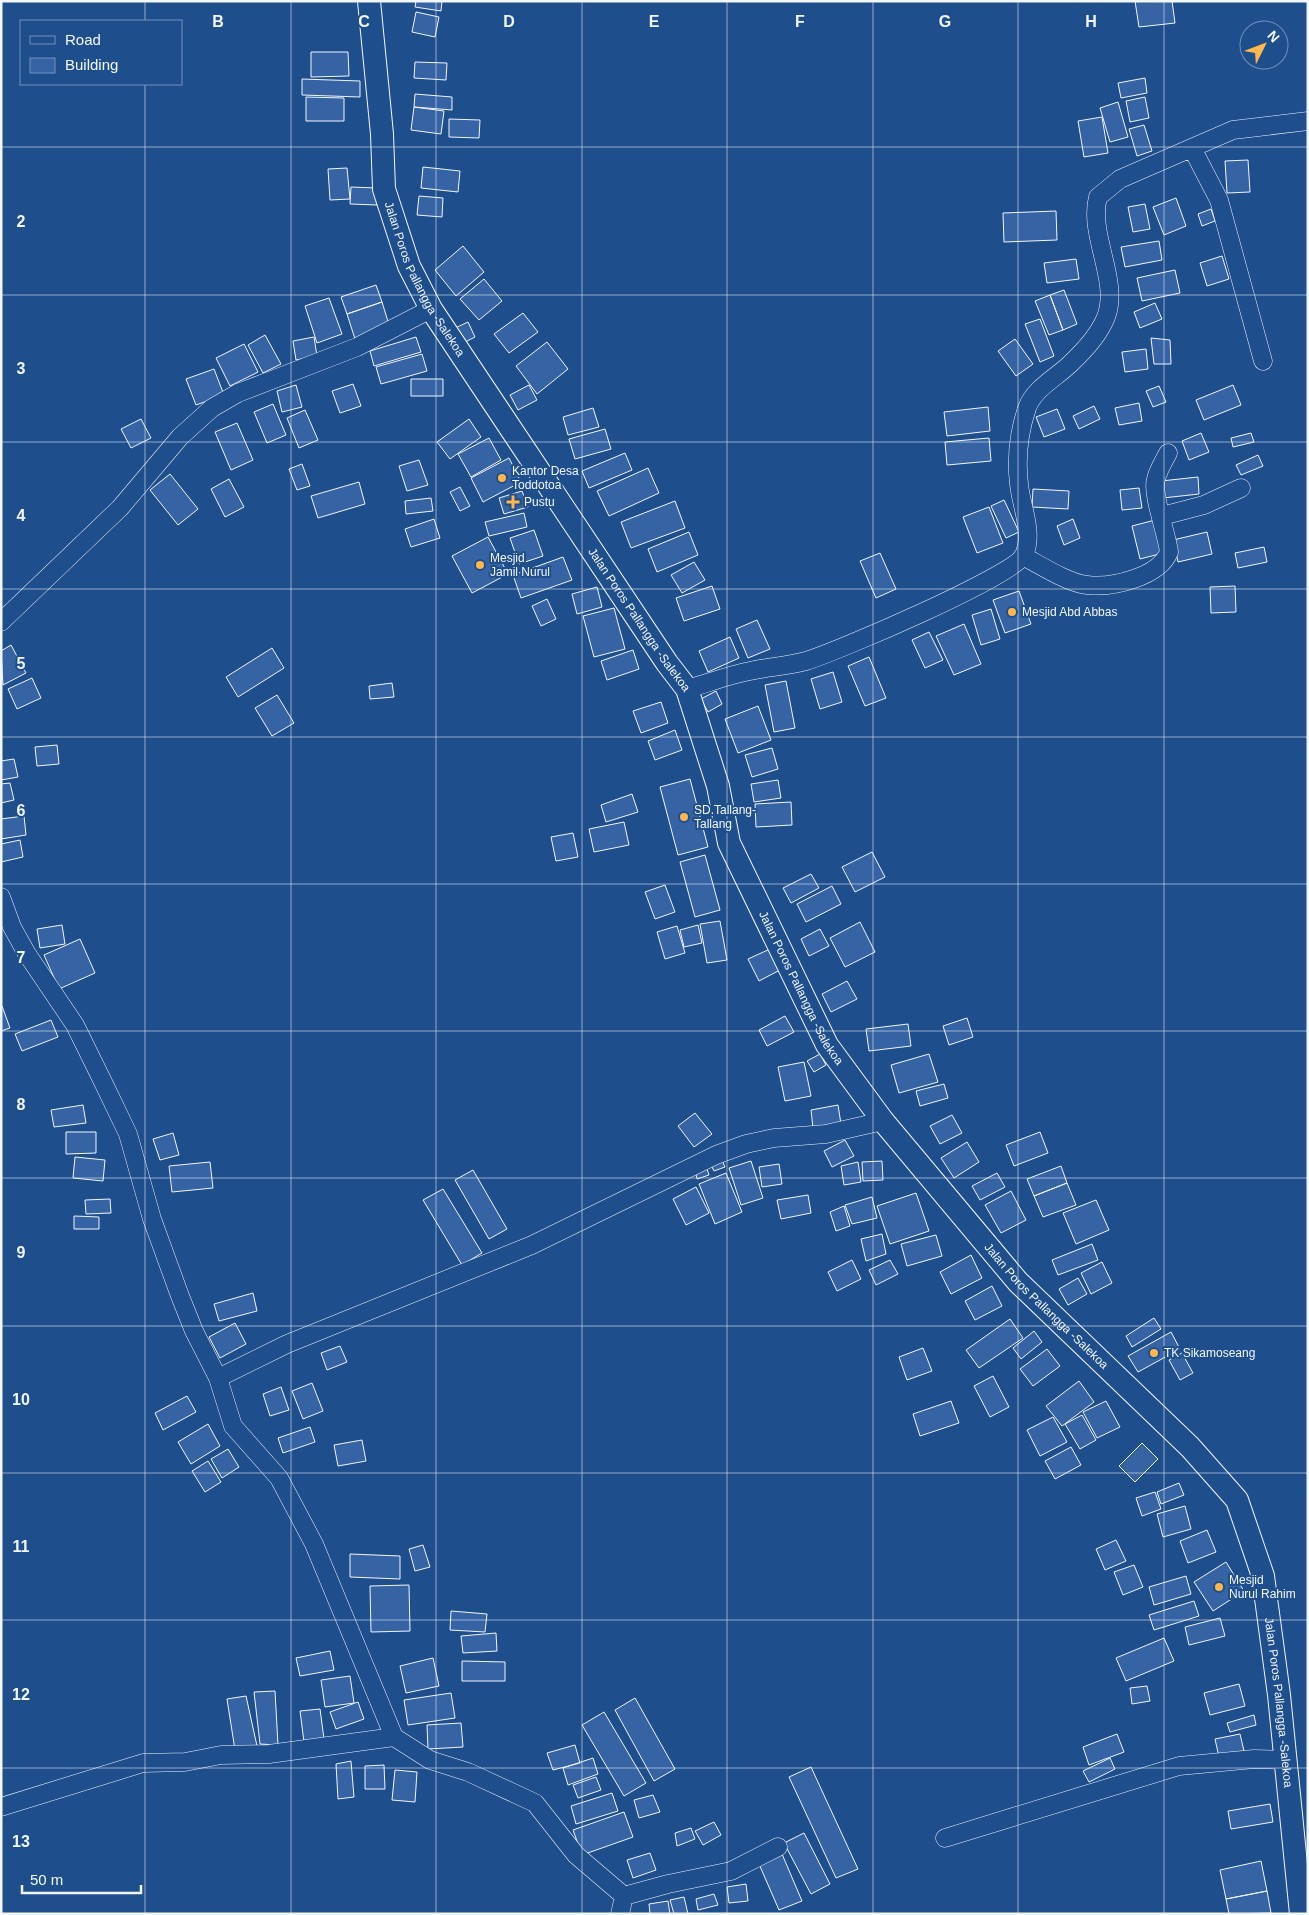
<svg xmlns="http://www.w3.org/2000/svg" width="1309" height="1915" viewBox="0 0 1309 1915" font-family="Helvetica,sans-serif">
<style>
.building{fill:#3563a3;stroke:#f2f6ff}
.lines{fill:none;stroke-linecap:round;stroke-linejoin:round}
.minor-casing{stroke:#f2f6ff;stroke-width:19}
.major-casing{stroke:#f2f6ff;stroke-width:24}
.minor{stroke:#1f4e8c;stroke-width:18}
.major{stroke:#1f4e8c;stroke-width:22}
.grid{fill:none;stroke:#f2f6ff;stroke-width:1;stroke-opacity:0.55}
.poi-dot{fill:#ffb74d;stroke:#1f4e8c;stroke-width:2}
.labels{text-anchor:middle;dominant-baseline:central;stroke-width:4;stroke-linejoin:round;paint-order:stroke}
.street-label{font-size:12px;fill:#f2f6ff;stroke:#1f4e8c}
.poi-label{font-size:12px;fill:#f2f6ff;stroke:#1f4e8c;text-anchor:start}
.grid-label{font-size:16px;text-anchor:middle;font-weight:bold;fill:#f2f6ff;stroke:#1f4e8c;stroke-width:4;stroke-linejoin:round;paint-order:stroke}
</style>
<rect width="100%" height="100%" fill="#1f4e8c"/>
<path class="building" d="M416,1H442L441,11L415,7Z
M1135,1H1172L1175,23L1139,27Z
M416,12L439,17L435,37L412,32Z
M311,52H348L349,76L311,77Z
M415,62L447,63L446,80L414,78Z
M1145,78L1147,93L1121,98L1118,83Z
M302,79L360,81V97L302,95Z
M415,94L452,97V110L414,107Z
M306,97L344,98V121H306Z
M1145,97L1149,118L1130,122L1126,101Z
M1118,102L1128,137L1110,142L1100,108Z
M414,107L444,111L441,134L411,130Z
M1102,117L1108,153L1084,157L1078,121Z
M449,119L480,120L479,138L449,137Z
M1144,125L1152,151L1137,156L1129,129Z
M1248,160L1250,192L1227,193L1225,161Z
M423,167L460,171L458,192L421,188Z
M347,168L350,199L330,200L328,169Z
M351,187L377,188V205L350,204Z
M419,196L443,198L442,217L417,215Z
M1176,198L1186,226L1164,235L1153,207Z
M1145,204L1150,229L1133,232L1128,207Z
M1211,209L1215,221L1202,226L1198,214Z
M1056,211L1057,240L1004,242L1003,213Z
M1159,241L1162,260L1125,267L1121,247Z
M463,246L484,272L456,296L435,270Z
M1222,256L1229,279L1207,286L1200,263Z
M1076,259L1079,279L1047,283L1044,263Z
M1175,270L1180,293L1142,301L1137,278Z
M484,279L502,301L479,320L460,299Z
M376,285L382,302L347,314L341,297Z
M1064,290L1077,324L1063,330L1050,295Z
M1050,295L1063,330L1049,335L1035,301Z
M329,298L342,334L317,343L305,306Z
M382,302L390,328L355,339L347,314Z
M1155,303L1162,319L1140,328L1134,312Z
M523,313L538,332L509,353L494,334Z
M1040,319L1054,356L1040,362L1025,324Z
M468,322L475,337L459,345L451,330Z
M265,335L281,364L263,373L248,345Z
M314,337L317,356L296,360L293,341Z
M416,337L421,352L374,366L370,351Z
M1151,338L1170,340L1171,364H1154Z
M1015,339L1033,364L1016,376L998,351Z
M547,342L568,369L537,394L516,366Z
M244,344L258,372L230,386L216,358Z
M1146,349L1148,369L1125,372L1122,352Z
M422,354L427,371L381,384L376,367Z
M214,369L224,395L196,405L186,379Z
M411,379H443V396H411Z
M353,384L361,406L340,413L332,391Z
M296,385L302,407L282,412L277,391Z
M529,385L537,400L518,410L510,395Z
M1233,385L1241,405L1204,420L1196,400Z
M1159,386L1166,402L1153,407L1146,391Z
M1139,403L1142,421L1119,425L1115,408Z
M273,404L286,435L267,443L254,412Z
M1094,406L1100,419L1079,429L1073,416Z
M988,407L990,431L947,436L944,412Z
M593,408L599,427L568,435L563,417Z
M1057,409L1065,429L1044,437L1036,417Z
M305,410L318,440L299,448L287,418Z
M141,419L151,438L131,448L121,429Z
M469,419L481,437L450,459L437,442Z
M237,423L253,460L231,470L215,432Z
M605,429L611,449L575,459L569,439Z
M1201,433L1209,452L1189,460L1182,441Z
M1251,433L1254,442L1233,447L1231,438Z
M489,438L501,460L471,477L458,454Z
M989,438L991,461L947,465L945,442Z
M625,453L632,470L589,488L582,471Z
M1258,455L1263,466L1241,475L1236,465Z
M509,458L521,482L483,502L471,478Z
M419,460L428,485L407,491L399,466Z
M302,464L310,486L297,490L289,469Z
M648,468L659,493L609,516L597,491Z
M170,474L198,509L178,525L150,490Z
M1198,477L1199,494L1163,498L1161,481Z
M229,479L244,507L225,517L211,489Z
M359,482L365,504L318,518L311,496Z
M460,487L470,506L460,511L450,492Z
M1139,488L1142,508L1122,510L1120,490Z
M1033,489L1069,491L1068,509L1032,507Z
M522,491L528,507L504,514L499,498Z
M431,498L433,511L406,514L405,501Z
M1004,500L1019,532L1006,538L991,506Z
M675,501L685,528L631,548L621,522Z
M989,507L1003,543L977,553L963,517Z
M524,513L527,527L489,536L485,522Z
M434,519L440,538L411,547L405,529Z
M1073,519L1080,538L1064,545L1057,526Z
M1159,519L1167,552L1140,559L1132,526Z
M534,530L543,556L519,564L510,538Z
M689,532L698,555L657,572L648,549Z
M1207,532L1212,554L1178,562L1173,540Z
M488,537L508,574L472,593L452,556Z
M1264,547L1267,562L1238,568L1235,553Z
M880,553L896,589L876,598L860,561Z
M563,557L572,580L521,598L513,575Z
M694,562L705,580L682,593L671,575Z
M712,586L720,609L684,621L676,598Z
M1235,586L1236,612L1211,613L1210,587Z
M597,587L602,607L577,614L572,594Z
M1019,591L1031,624L1005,633L993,600Z
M547,599L556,619L541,626L532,606Z
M614,608L625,649L594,657L583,616Z
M991,609L1000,639L981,645L972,615Z
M757,620L770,649L748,658L736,629Z
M964,624L981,664L954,675L936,636Z
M929,632L943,660L925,668L912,640Z
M730,637L739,658L708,672L699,651Z
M11,645L26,673L3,685L1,651Z
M272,648L284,668L238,697L226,677Z
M633,650L639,669L607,680L601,661Z
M869,657L886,698L865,706L848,666Z
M833,672L842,702L820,709L811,679Z
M32,678L41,698L17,709L8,689Z
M786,681L795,728L774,732L765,685Z
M392,683L394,697L370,699L369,686Z
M716,691L722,704L708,712L701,699Z
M277,695L294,723L272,736L255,708Z
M661,702L668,723L641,733L633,711Z
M758,706L771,740L738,753L725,719Z
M675,730L682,750L655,760L648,741Z
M57,745L59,764L37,766L35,747Z
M772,748L778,769L752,777L745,755Z
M14,759L18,777L1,780V761Z
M690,779L708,847L678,855L660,787Z
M778,780L781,798L754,802L751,784Z
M10,783L14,800L1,803V784Z
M632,794L638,812L606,822L601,805Z
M791,802L792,825L756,827L755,804Z
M24,816L26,835L1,839V819Z
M624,822L629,845L594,852L589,829Z
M573,833L578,857L556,861L551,837Z
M20,840L23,857L1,862V844Z
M872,852L885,877L855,892L842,867Z
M705,855L720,910L695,917L680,862Z
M811,874L819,888L791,903L783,888Z
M665,885L675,912L655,919L645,892Z
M832,886L841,904L806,922L797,904Z
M720,921L727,960L707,963L700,924Z
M860,922L875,952L845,967L830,938Z
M62,925L65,944L40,948L37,929Z
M698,925L702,943L684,947L680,930Z
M677,926L685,953L665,959L657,932Z
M820,929L829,946L809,956L801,939Z
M80,939L95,973L59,989L44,955Z
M770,949L780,970L759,981L748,959Z
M847,981L857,999L831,1012L822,994Z
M2,1006L10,1028L1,1031V1007Z
M785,1016L794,1032L767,1046L759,1030Z
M967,1018L973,1037L949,1045L943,1026Z
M51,1020L58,1037L22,1051L15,1034Z
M908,1024L911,1046L869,1051L866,1029Z
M820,1054L826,1065L814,1072L807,1061Z
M929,1054L938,1082L899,1093L891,1065Z
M804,1062L811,1096L785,1101L778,1067Z
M944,1084L948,1098L920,1106L916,1091Z
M83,1105L86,1123L54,1127L51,1110Z
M838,1105L841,1124L813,1128L811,1110Z
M695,1113L712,1134L694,1147L678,1126Z
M952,1115L962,1133L940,1144L930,1126Z
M66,1132H96V1153L66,1154Z
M1040,1132L1048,1153L1014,1166L1006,1145Z
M173,1133L179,1155L160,1160L153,1139Z
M845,1140L854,1156L832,1167L824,1151Z
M967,1142L979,1162L954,1178L941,1158Z
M75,1157L105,1160L103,1181L73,1178Z
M722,1160L725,1167L714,1171L711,1165Z
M751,1161L763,1198L741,1205L729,1168Z
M882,1161L883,1180L863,1181L862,1162Z
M210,1162L213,1188L172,1192L169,1166Z
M858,1162L861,1182L844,1185L841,1166Z
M779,1164L782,1184L762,1187L759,1167Z
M706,1166L709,1175L697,1179L695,1170Z
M1061,1166L1067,1183L1034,1196L1027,1179Z
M473,1170L507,1229L489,1239L455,1180Z
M726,1173L742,1212L715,1224L699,1184Z
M997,1173L1005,1187L980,1200L972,1186Z
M1067,1183L1076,1205L1043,1217L1034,1196Z
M696,1187L709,1213L686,1225L673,1199Z
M443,1189L482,1253L462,1265L423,1200Z
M1011,1191L1026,1220L1001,1233L985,1205Z
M916,1193L929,1231L890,1244L877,1206Z
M808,1195L811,1213L781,1219L777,1200Z
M872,1197L877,1218L852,1224L845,1205Z
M110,1199L111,1213L86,1214L85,1200Z
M1096,1200L1109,1230L1076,1244L1063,1213Z
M844,1206L850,1226L836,1231L830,1212Z
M74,1216L99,1217V1229H74Z
M882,1234L886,1254L866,1261L861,1239Z
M936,1235L942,1256L907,1266L901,1244Z
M1092,1244L1098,1260L1058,1275L1052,1260Z
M971,1255L982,1278L951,1294L940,1272Z
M852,1260L861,1279L837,1291L828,1272Z
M890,1260L898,1274L876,1285L869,1270Z
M1102,1262L1112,1283L1091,1294L1081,1273Z
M1078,1278L1087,1294L1068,1305L1059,1289Z
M992,1286L1002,1306L975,1320L965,1301Z
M253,1293L257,1311L219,1321L214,1304Z
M1154,1318L1161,1329L1132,1347L1126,1336Z
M1010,1319L1023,1338L979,1368L966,1350Z
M235,1323L246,1344L220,1358L209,1337Z
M1034,1331L1042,1342L1021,1359L1013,1348Z
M1171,1332L1180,1349L1138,1372L1128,1356Z
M340,1346L347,1362L327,1370L321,1353Z
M923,1348L932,1371L907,1380L899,1357Z
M1047,1349L1060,1366L1033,1386L1020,1369Z
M1182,1353L1193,1373L1180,1380L1169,1360Z
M993,1376L1009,1407L990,1417L974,1386Z
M1079,1381L1094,1402L1062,1426L1046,1406Z
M312,1383L323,1411L303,1419L292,1391Z
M281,1387L289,1410L270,1416L263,1394Z
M187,1396L196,1412L163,1430L155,1413Z
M951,1401L959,1423L920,1436L913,1414Z
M1106,1401L1120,1427L1097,1438L1083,1412Z
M1082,1415L1096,1440L1080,1449L1065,1424Z
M1053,1417L1067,1442L1040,1456L1027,1430Z
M208,1424L220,1446L191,1464L178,1442Z
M310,1427L315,1442L283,1453L278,1438Z
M362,1440L366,1461L338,1466L334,1445Z
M1142,1443L1158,1459L1135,1482L1119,1466Z
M1071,1447L1081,1465L1055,1479L1045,1461Z
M228,1449L239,1467L222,1478L211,1459Z
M208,1461L221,1482L205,1492L192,1471Z
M1179,1483L1184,1495L1161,1504L1157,1492Z
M1155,1492L1161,1509L1142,1516L1136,1498Z
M1185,1506L1191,1529L1163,1537L1157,1514Z
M1207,1530L1216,1552L1188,1563L1180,1541Z
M1116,1540L1126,1561L1105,1570L1096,1549Z
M423,1545L430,1567L415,1571L409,1549Z
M350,1554L400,1556V1579L350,1577Z
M1226,1562L1244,1591L1213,1611L1194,1582Z
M1134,1565L1143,1587L1123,1595L1114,1572Z
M1186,1576L1191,1594L1154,1605L1149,1587Z
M409,1585L410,1631L371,1632L370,1586Z
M1194,1601L1199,1616L1154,1630L1149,1615Z
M451,1611L487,1614L485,1632L450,1630Z
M1220,1618L1225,1636L1189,1645L1185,1627Z
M496,1633L497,1651L463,1653L461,1636Z
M1164,1638L1174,1661L1126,1681L1116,1658Z
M330,1651L334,1670L300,1676L296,1658Z
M433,1658L439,1686L406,1693L400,1666Z
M462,1661L505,1662V1681H462Z
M350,1676L354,1703L325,1707L321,1680Z
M1239,1684L1245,1706L1210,1715L1204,1693Z
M1147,1686L1150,1701L1132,1704L1130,1688Z
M275,1691L278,1745L260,1744L254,1692Z
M451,1693L455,1718L408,1725L404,1700Z
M246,1696L257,1746L235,1750L227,1699Z
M635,1698L675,1769L654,1781L615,1710Z
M358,1702L364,1719L336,1729L330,1712Z
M320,1709L324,1739L304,1742L300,1711Z
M604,1712L646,1783L624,1796L582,1725Z
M1254,1715L1256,1725L1230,1732L1227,1723Z
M461,1723L463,1747L428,1749L427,1725Z
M1117,1734L1124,1752L1089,1765L1083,1747Z
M1240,1734L1244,1751L1219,1757L1215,1739Z
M575,1745L580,1763L553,1770L547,1753Z
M593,1758L598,1774L568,1785L563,1768Z
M1110,1758L1115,1769L1089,1782L1083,1771Z
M351,1761L354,1797L338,1799L336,1764Z
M384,1765L385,1789H365V1766Z
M811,1767L858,1869L836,1878L789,1777Z
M395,1770L417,1772L415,1802L392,1800Z
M596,1777L601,1790L578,1798L573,1785Z
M612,1793L618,1811L576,1824L571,1806Z
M653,1795L660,1812L639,1818L634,1800Z
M1270,1804L1273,1822L1231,1829L1228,1811Z
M624,1812L633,1837L582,1855L573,1830Z
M714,1822L721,1835L703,1845L695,1831Z
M691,1828L695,1839L677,1846L675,1833Z
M804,1833L830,1884L811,1894L784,1843Z
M650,1853L656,1870L633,1878L627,1860Z
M782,1854L802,1901L779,1910L759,1864Z
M1261,1861L1267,1891L1226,1899L1220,1870Z
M746,1884L748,1901L729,1903L727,1887Z
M1267,1891L1271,1913L1229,1914L1226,1899Z
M714,1894L718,1905L698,1910L696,1899Z
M684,1897L688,1914H674L670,1900Z
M668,1901L670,1914H650L649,1904Z"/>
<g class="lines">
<g class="minor-casing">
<path id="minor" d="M1192,148L1219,200L1263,361
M1162,516L1204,505L1241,488
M1023,556C1040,565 1068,583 1087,585C1112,588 1159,577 1169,552C1167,534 1151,492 1156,479C1158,470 1164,461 1168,453
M1,622L120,508L180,437L212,408L238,393L357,347L431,309
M687,689C708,683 729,675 750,671C768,667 788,666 806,661C836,652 1014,576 1024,555C1034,533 1021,506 1019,484C1016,459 1019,432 1027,408C1034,389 1055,378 1069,365C1083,352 1099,335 1106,317C1120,281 1088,235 1098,197L1120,179L1233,130L1308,121
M1,897L12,927L27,954L75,1025L104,1084L128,1134L152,1219L180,1296L194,1331L218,1378L233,1426L279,1478L314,1544L394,1737L430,1760L468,1772L535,1803L576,1855L624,1896L620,1914
M218,1378L287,1344L532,1245L716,1155L746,1144L774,1138L826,1134L883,1121
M1,1807L143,1763L185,1762L221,1755L269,1754L394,1737
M945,1838L1179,1766L1254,1759L1285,1760
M624,1896L668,1884L731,1871L778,1847"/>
</g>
<g class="major-casing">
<g id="major">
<path id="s1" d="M369,1L382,134L384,189L409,266L431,309L667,663L687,689L718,786L729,843L827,1045L883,1121L1018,1282L1190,1447L1237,1500L1263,1576L1279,1695L1301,1914"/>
</g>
</g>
<use href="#minor" class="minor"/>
<use href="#major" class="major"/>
</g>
<path class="grid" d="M145,1V21M291,1V1914M436,1V1914M582,1V1914M727,1V1914M873,1V1914M1018,1V1914M1164,1V1914M145,84V1914M1,147H1308M1,295H1308M1,442H1308M1,589H1308M1,737H1308M1,884H1308M1,1031H1308M1,1178H1308M1,1326H1308M1,1473H1308M1,1620H1308M1,1768H1308"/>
<g class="poi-dot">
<circle cx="502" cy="478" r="5"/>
<path d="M510.5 494.5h5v5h5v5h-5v5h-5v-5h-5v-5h5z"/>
<circle cx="480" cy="565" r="5"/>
<circle cx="1012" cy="612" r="5"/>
<circle cx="684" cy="817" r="5"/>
<circle cx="1154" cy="1353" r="5"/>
<circle cx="1219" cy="1587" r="5"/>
</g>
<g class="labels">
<g class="street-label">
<text stroke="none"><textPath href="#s1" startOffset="288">Jalan Poros Pallangga -Salekoa</textPath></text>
<text stroke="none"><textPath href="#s1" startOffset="692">Jalan Poros Pallangga -Salekoa</textPath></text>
<text stroke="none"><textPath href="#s1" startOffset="1098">Jalan Poros Pallangga -Salekoa</textPath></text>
<text stroke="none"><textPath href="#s1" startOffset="1502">Jalan Poros Pallangga -Salekoa</textPath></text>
<text stroke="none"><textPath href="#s1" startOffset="1982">Jalan Poros Pallangga -Salekoa</textPath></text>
</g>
<g class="poi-label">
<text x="512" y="471">Kantor Desa<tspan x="512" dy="14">Toddotoa</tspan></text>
<text x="524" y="502">Pustu</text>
<text x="490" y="558">Mesjid<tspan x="490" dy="14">Jamil Nurul</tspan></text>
<text x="1022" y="612">Mesjid Abd Abbas</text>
<text x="694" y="810">SD.Tallang-<tspan x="694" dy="14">Tallang</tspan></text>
<text x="1164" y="1353">TK Sikamoseang</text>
<text x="1229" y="1580">Mesjid<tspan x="1229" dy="14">Nurul Rahim</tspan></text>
</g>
</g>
<g class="grid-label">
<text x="218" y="27">B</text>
<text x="364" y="27">C</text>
<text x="509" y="27">D</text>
<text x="654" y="27">E</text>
<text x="800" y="27">F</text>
<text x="945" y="27">G</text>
<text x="1091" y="27">H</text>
<text x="21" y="227">2</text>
<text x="21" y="374">3</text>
<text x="21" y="521">4</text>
<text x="21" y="669">5</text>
<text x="21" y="816">6</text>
<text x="21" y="963">7</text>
<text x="21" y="1110">8</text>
<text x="21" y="1258">9</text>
<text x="21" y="1405">10</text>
<text x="21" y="1552">11</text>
<text x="21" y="1700">12</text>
<text x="21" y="1847">13</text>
</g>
<rect width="1309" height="1915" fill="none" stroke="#f2f6ff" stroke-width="5"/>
<rect x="20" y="20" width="162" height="65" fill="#1f4e8c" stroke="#7391ba"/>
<rect x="30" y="36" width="25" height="8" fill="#1f4e8c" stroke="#7391ba"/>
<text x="65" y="45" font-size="15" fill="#f2f6ff">Road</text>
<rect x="30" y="58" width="25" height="15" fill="#3563a3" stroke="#7391ba"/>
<text x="65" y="70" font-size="15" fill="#f2f6ff">Building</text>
<g transform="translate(1264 45) rotate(48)"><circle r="24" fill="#1f4e8c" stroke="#7391ba"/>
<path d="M0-4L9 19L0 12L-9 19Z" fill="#ffb74d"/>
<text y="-8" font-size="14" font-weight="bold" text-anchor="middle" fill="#f2f6ff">N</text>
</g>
<path d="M22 1885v8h119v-8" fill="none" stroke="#f2f6ff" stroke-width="2.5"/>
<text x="30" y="1885" font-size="15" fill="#f2f6ff" stroke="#1f4e8c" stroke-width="4" paint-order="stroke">50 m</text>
</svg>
